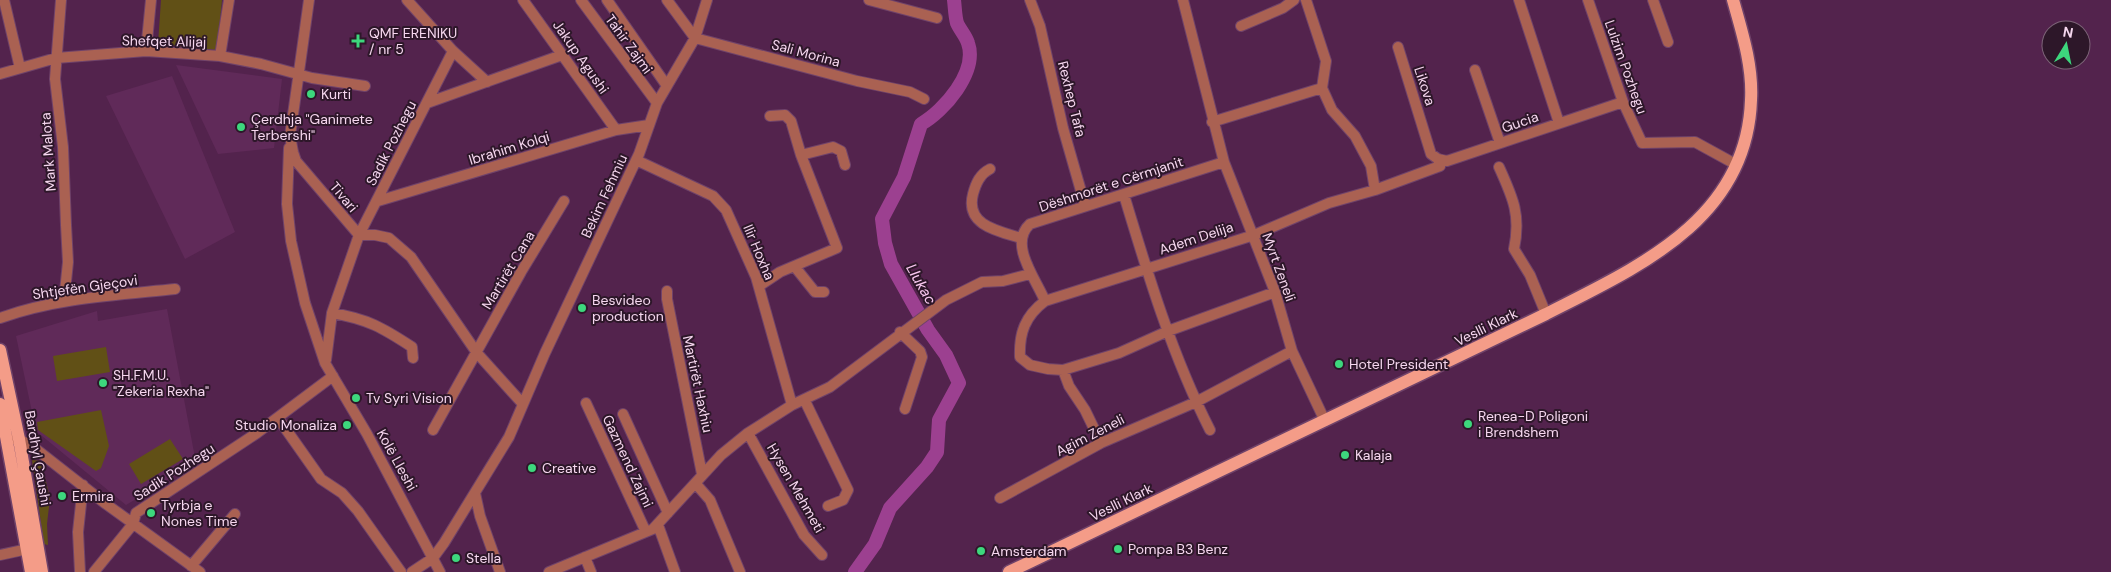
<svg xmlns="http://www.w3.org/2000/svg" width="2111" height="572" viewBox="0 0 2111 572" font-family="'DM Sans',sans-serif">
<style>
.built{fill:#602a59}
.green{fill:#615016}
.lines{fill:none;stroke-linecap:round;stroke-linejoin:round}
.river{stroke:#9c4090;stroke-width:14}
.minor-casing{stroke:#70436a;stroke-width:12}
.major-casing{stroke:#70436a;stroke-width:15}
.minor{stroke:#aa6152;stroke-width:10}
.major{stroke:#f49c88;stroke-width:12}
.poi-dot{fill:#3dd77d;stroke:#2d1729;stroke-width:2}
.labels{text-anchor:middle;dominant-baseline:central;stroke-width:4;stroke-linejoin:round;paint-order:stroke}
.poi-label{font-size:14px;fill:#f6d7ef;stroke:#2d1729;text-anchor:start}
.street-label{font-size:14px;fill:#f6d7ef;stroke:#2d1729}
.water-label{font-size:15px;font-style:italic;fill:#f9c8f0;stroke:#2d1729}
</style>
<rect width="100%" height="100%" fill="#53234d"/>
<path class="built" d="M176,65L282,79L274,148L218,154Z
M172,76L235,232L185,259L106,96Z
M167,309L196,463L126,505L36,431L16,336L97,311L98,321Z"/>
<path class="green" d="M161,0H222L217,50L158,44Z
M106,347L110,372L57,381L53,356Z
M101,410L109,446L101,468L96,471L38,430L37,422Z
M170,439L183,459L141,484L129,464Z
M32,460L41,461L50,498L47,524L48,545L44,544Z"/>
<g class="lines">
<path class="river" d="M855,572L875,544L890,508L927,467L937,452L939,420L959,383L946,355L928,330L891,264L885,243L882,219L904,177L921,124C944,111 978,72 968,43C966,36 960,30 957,23C955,16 955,8 954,0"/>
<g class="minor-casing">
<path id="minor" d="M4,0L20,68
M61,0L55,79L63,147L66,225L68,262L64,301
M309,0L290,136L293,152L296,161L359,235H375L389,238L411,257L477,353L522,403
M407,0L453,51L487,82
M523,0L616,130
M581,0L657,103
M607,0L667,86
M667,0L695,38L857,81L910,92L924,99
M869,0L937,18
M1030,0L1040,26L1063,128L1085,205
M1183,0L1224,162L1275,292L1292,351L1325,421
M1306,0L1326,61L1322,88
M1519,0L1559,123
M1588,0L1623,102L1642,143L1695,142L1737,165
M1653,0L1668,42
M1241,26L1283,8L1294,0
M1398,47L1431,154L1438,159L1447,161L1623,102
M146,51L151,0
M220,56L229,0
M1475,70L1500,143
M0,74L56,58L146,51L220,56L261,64L312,78L365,86
M1322,88L1332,110L1355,136L1371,166L1375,190
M427,103L562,55
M770,116L785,115L791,121L801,155
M1212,122L1322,88
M289,148L287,204L291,241L305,303L325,363L367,434L440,572
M636,160L713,196L726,210L756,277L792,405
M1499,167C1513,198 1521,215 1514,249L1530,275L1546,314
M990,169C980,174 976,183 973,194C965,225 997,231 1021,238
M1124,195C1148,275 1172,355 1210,430
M378,201L616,130L649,125
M795,267L815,292H824
M759,286L780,272L837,248L801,155L833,147L841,151L845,165
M667,291V299L702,474
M1275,292L1168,331L1119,353L1063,370L1048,369L1030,365L1020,357C1019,333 1025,316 1045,301L1254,235L1329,203L1375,190L1440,166L1438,159
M1045,301C1036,279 1008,244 1030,224L1224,162
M332,313C368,319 383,328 412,347L413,358
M0,318C56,298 117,295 175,289
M900,332L920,351L922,357L905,409
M326,360L332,313L359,235L453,51
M1063,370L1069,386L1085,410L1101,443
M805,401L848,490L843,500L828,506
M586,403L645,530
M623,414L668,513
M278,418L321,479L342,493L358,511L401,572
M433,430L521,272L564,201
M748,433L804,535L822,555
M13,439H19L37,450L106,504L200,572
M696,484L710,500L740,572
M475,493L480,516L500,572
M1000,498L1101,443L1196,402L1292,351
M658,525L675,572
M0,555L32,548
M585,557L591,572
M191,566L235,514
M80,572L78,532L83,485
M94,572L133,524L136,513L257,433L333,376
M412,572L433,558L444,543L509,437L545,353L639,154L657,103L695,38L707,0
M549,572L653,529L721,455L748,433L792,405L830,387L946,300L982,282L1003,281L1030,274"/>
</g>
<g class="major-casing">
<path id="major" d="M0,350L19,439L42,572
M0,404L31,572
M1009,572L1546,314C1638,267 1747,220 1751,100C1753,66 1742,32 1733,0"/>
</g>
<use href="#minor" class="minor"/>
<use href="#major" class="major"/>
</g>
<g class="poi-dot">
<path d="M355.5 33.5h5v5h5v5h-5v5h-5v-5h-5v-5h5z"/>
<circle cx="311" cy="94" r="5"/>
<circle cx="241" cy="127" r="5"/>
<circle cx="582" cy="308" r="5"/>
<circle cx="1339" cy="364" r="5"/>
<circle cx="103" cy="383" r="5"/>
<circle cx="356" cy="398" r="5"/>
<circle cx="1468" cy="424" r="5"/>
<circle cx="347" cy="425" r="5"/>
<circle cx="1345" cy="455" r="5"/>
<circle cx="532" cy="468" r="5"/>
<circle cx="62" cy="496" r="5"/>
<circle cx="151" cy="513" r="5"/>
<circle cx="1118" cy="549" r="5"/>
<circle cx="981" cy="551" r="5"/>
<circle cx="456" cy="558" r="5"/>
</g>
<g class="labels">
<g class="poi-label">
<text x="369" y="33">QMF ERENIKU<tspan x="369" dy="16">/ nr 5</tspan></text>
<text x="321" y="94">Kurti</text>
<text x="251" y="119">Çerdhja "Ganimete<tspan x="251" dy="16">Terbershi"</tspan></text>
<text x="592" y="300">Besvideo<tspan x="592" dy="16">production</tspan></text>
<text x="1349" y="364">Hotel President</text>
<text x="113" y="375">SH.F.M.U.<tspan x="113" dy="16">"Zekeria Rexha"</tspan></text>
<text x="366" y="398">Tv Syri Vision</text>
<text x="1478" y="416">Renea-D Poligoni<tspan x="1478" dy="16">i Brendshem</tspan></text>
<text x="337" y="425" text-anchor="end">Studio Monaliza</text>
<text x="1355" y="455">Kalaja</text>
<text x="542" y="468">Creative</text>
<text x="72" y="496">Ermira</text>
<text x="161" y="505">Tyrbja e<tspan x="161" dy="16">Nones Time</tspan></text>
<text x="1128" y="549">Pompa B3 Benz</text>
<text x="991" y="551">Amsterdam</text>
<text x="466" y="558">Stella</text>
</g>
<g class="street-label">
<text transform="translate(164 41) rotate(1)">Shefqet Alijaj</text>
<text transform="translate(629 44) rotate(54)">Tahir Zajmi</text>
<text transform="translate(806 53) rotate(15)">Sali Morina</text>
<text transform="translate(581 57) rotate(55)">Jakup Agushi</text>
<text transform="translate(1626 67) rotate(70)">Lulzim Pozhegu</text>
<text transform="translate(1425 86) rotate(72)">Likova</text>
<text transform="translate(1072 99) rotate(76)">Rexhep Tafa</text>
<text transform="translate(1520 122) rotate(-19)">Gucia</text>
<text transform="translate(391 143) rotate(-63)">Sadik Pozhegu</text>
<text transform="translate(509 148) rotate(-17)">Ibrahim Kolqi</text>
<text transform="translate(48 152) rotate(-94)">Mark Malota</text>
<text transform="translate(1111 184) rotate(-18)">Dëshmorët e Cërmjanit</text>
<text transform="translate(604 196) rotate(-65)">Bekim Fehmiu</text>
<text transform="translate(344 197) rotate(50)">Tivari</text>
<text transform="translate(1196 238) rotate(-18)">Adem Delija</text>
<text transform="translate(759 252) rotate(67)">Ilir Hoxha</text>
<text transform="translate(1279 267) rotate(70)">Myrt Zeneli</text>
<text transform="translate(508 270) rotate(-59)">Martirët Cana</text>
<text transform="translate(85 287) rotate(-8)">Shtjefën Gjeçovi</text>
<text transform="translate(1486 327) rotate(-26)">Veslli Klark</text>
<text transform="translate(698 384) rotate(78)">Martirët Haxhiu</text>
<text transform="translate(1090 435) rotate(-27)">Agim Zeneli</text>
<text transform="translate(38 458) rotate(80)">Bardhyl Çaushi</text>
<text transform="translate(397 460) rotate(61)">Kolë Lleshi</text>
<text transform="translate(628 461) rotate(65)">Gazmend Zajmi</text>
<text transform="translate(174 472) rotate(-33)">Sadik Pozhegu</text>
<text transform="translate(796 488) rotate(60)">Hysen Mehmeti</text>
<text transform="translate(1121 502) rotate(-26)">Veslli Klark</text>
</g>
<g class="water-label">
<text transform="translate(921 284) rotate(60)">Llukac</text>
</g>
</g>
<g transform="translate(2066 45) rotate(10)"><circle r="24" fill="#2d1729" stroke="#7d6478"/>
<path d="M0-4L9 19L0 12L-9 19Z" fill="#3dd77d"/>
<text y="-8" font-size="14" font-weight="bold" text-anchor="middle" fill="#f6d7ef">N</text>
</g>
</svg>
